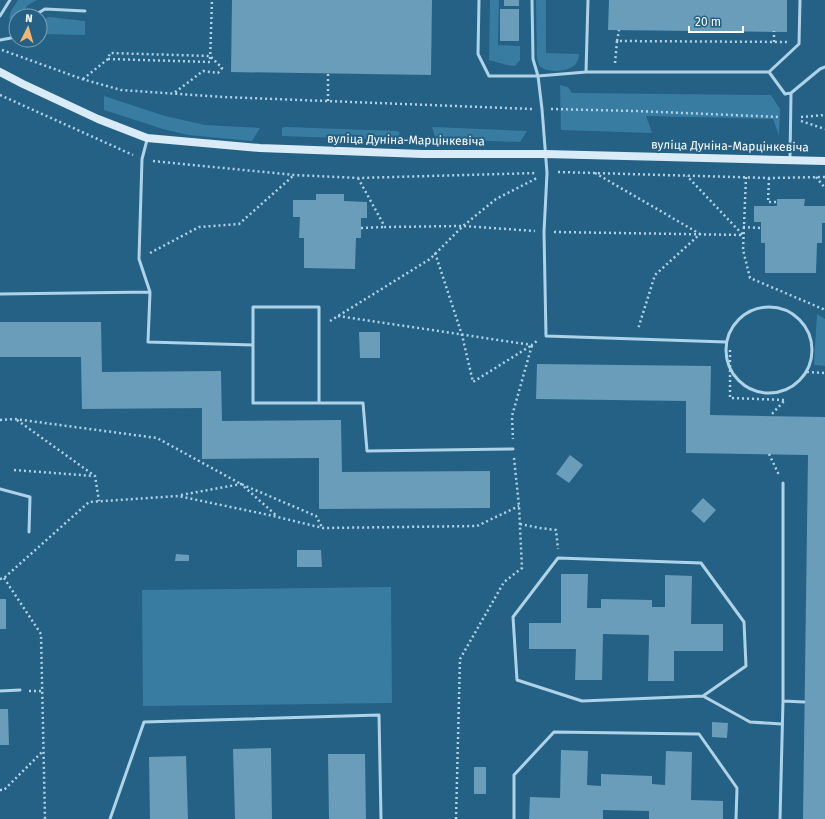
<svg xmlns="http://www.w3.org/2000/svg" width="825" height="819" viewBox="0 0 825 819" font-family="'Fira Sans',sans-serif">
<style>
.green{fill:#387ca2}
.building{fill:#699dba}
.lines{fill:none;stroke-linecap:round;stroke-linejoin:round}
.path{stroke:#aed3e8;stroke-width:2.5;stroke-dasharray:2 3;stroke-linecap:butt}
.lane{stroke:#aed3e8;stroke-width:3}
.secondary{stroke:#d8ebf7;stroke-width:8}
.labels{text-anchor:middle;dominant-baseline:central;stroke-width:4;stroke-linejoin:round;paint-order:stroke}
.street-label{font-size:12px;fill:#fff;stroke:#246185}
</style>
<rect width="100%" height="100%" fill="#246185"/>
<path class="green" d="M18,0H37L28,5L20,16H16L15,23L9,18L11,11Z
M490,0H499L498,45L520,46V60L515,66C506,66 498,62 489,60Z
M536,0H546V53L579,54C579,59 577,64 572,67C565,72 545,73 539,65C538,63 538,61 537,59Z
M49,17L85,21V35L40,34V21Z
M560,85L568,87L572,93L771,95L780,109L779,136L773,119L646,116L652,133L561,130Z
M104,96L165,116L205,125L260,128L252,141L188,135L163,129L104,110Z
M285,127L397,131L400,133L396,140L282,136V128Z
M432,127L527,131L520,142L436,139Z
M817,314L825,319V366L814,365Z
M391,587L392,703L143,706L142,590Z"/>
<path class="building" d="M232,0H432L431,75L231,72Z
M504,0H519V6H504Z
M609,0H787V32L608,30Z
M500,9H519V41H500Z
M316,194H344V201L367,202V218H361V238H356L355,269L304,268V238H299L300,217H293V200H316Z
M777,199H805L804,206H825V223H822V243H817L816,273H765V243H761V222H754V206H777Z
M0,322H101L102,372L221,371L222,421L341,420L342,472L490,471V508L319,509V458L202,459V408L82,409L81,357H0Z
M359,332H380V358H360Z
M537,364L711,366L710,415L825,417V819H803L808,455L686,453V401L536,399Z
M570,455L583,465L569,483L556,474Z
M703,498L716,510L704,523L691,511Z
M297,550H321L322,567H297Z
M176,554L189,555V561H175Z
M561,574H588L587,608H601V599L652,600V607H665V575L692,576L691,624H723V651H674V681H648L649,635L603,634L602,680H575L576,649H529V623H561Z
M0,599H6V629H0Z
M0,709H8L9,745H0Z
M712,722L728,723L727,738L712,737Z
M271,748L272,819H235L233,749Z
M561,750L588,751L587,785L601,786V774L652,776V784L665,785L666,751L692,752L691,800L723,801V819H649V811L603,810V819H529L530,797L560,798Z
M328,754H365L366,819H329Z
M186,756L188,819H150L149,757Z
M474,767H486V794H474Z"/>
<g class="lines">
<path class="path" d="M617,41L619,30
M774,42V31
M2,50L82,79L121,90L223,97L532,109
M108,59L210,62L212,0
M615,63L617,41L787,42
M83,79L108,59L110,53L210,56L222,68L218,73L203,71L174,93
M0,95L133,155
M328,101V74
M551,109L635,111L780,117
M801,117L825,115
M801,121L825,129
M153,161L294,175L358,178L537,173
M558,172L769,178L825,177
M595,173L700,234L655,275L638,329
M746,177L743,250L750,278L823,309L825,312
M816,177L825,188
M358,178L385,227L463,226L535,231
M769,178L768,202H777
M743,227L761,228
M361,228L385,227
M554,232L743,235L687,176
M150,253L199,227L239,224L293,176
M435,253L462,335L473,382L532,345L512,416L513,439
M338,316L532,345L537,341
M330,321L430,259L463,226L496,199L537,178
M730,350V398L785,400L770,416
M807,372L825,373
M0,420L15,419L157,438L241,484L316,516L322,527
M17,420L95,476L99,501
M769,454L779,475
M14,470L94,476
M181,495L241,484L277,516
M520,524L540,528L556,530L558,549
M4,578L41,634L45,819
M0,579L4,578L89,502L178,496L269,515L323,528L477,526L519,506
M29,691H42
M0,790H4L43,751
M456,819L460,659L504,582L522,568L519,506L514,458"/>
<path class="lane" d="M479,0L478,54L489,76H538L586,72H769L799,44L800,0
M532,0L533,59L538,76L542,109L547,173L544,232L546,336L726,342
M0,16L10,0
M33,16L45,9L85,11
M0,40L11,38L16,33
M586,72L588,0
M769,72L785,94L791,93L820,69L825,67
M147,140L142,159L139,259L150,292L148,342L253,345V403H363L367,451L513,449
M790,159L791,93
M0,294L150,292
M726 350a43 43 0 1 1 86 0a43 43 0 1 1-86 0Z
M253,345V307H319V403
M0,489L30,497L29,532
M0,691L20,690
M703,696L746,666L744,622L701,563L558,558L513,617L517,680L582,701L703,696L750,722L782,724
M783,701L804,702
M110,819L144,722L379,715L381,819
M514,819V775L554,732L699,734L737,788L736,819
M780,819L783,701V483"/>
<path class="secondary" d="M0,72L23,84L98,119L147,138L260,148L422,154H545L825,161"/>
</g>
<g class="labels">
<g class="street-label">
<text transform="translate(406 140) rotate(1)">вуліца Дуніна-Марцінкевіча</text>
<text transform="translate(730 146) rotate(1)">вуліца Дуніна-Марцінкевіча</text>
</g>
</g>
<g transform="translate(28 28) rotate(5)"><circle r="19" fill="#246185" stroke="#7ca0b6"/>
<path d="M0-3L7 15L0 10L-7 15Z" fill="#f3b571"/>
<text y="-6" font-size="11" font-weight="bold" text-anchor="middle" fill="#ffffff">N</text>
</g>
<path d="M689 26v6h54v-6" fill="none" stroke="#ffffff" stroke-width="2"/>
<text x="695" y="26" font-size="12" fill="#ffffff" stroke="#246185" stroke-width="3" paint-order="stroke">20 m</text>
</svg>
